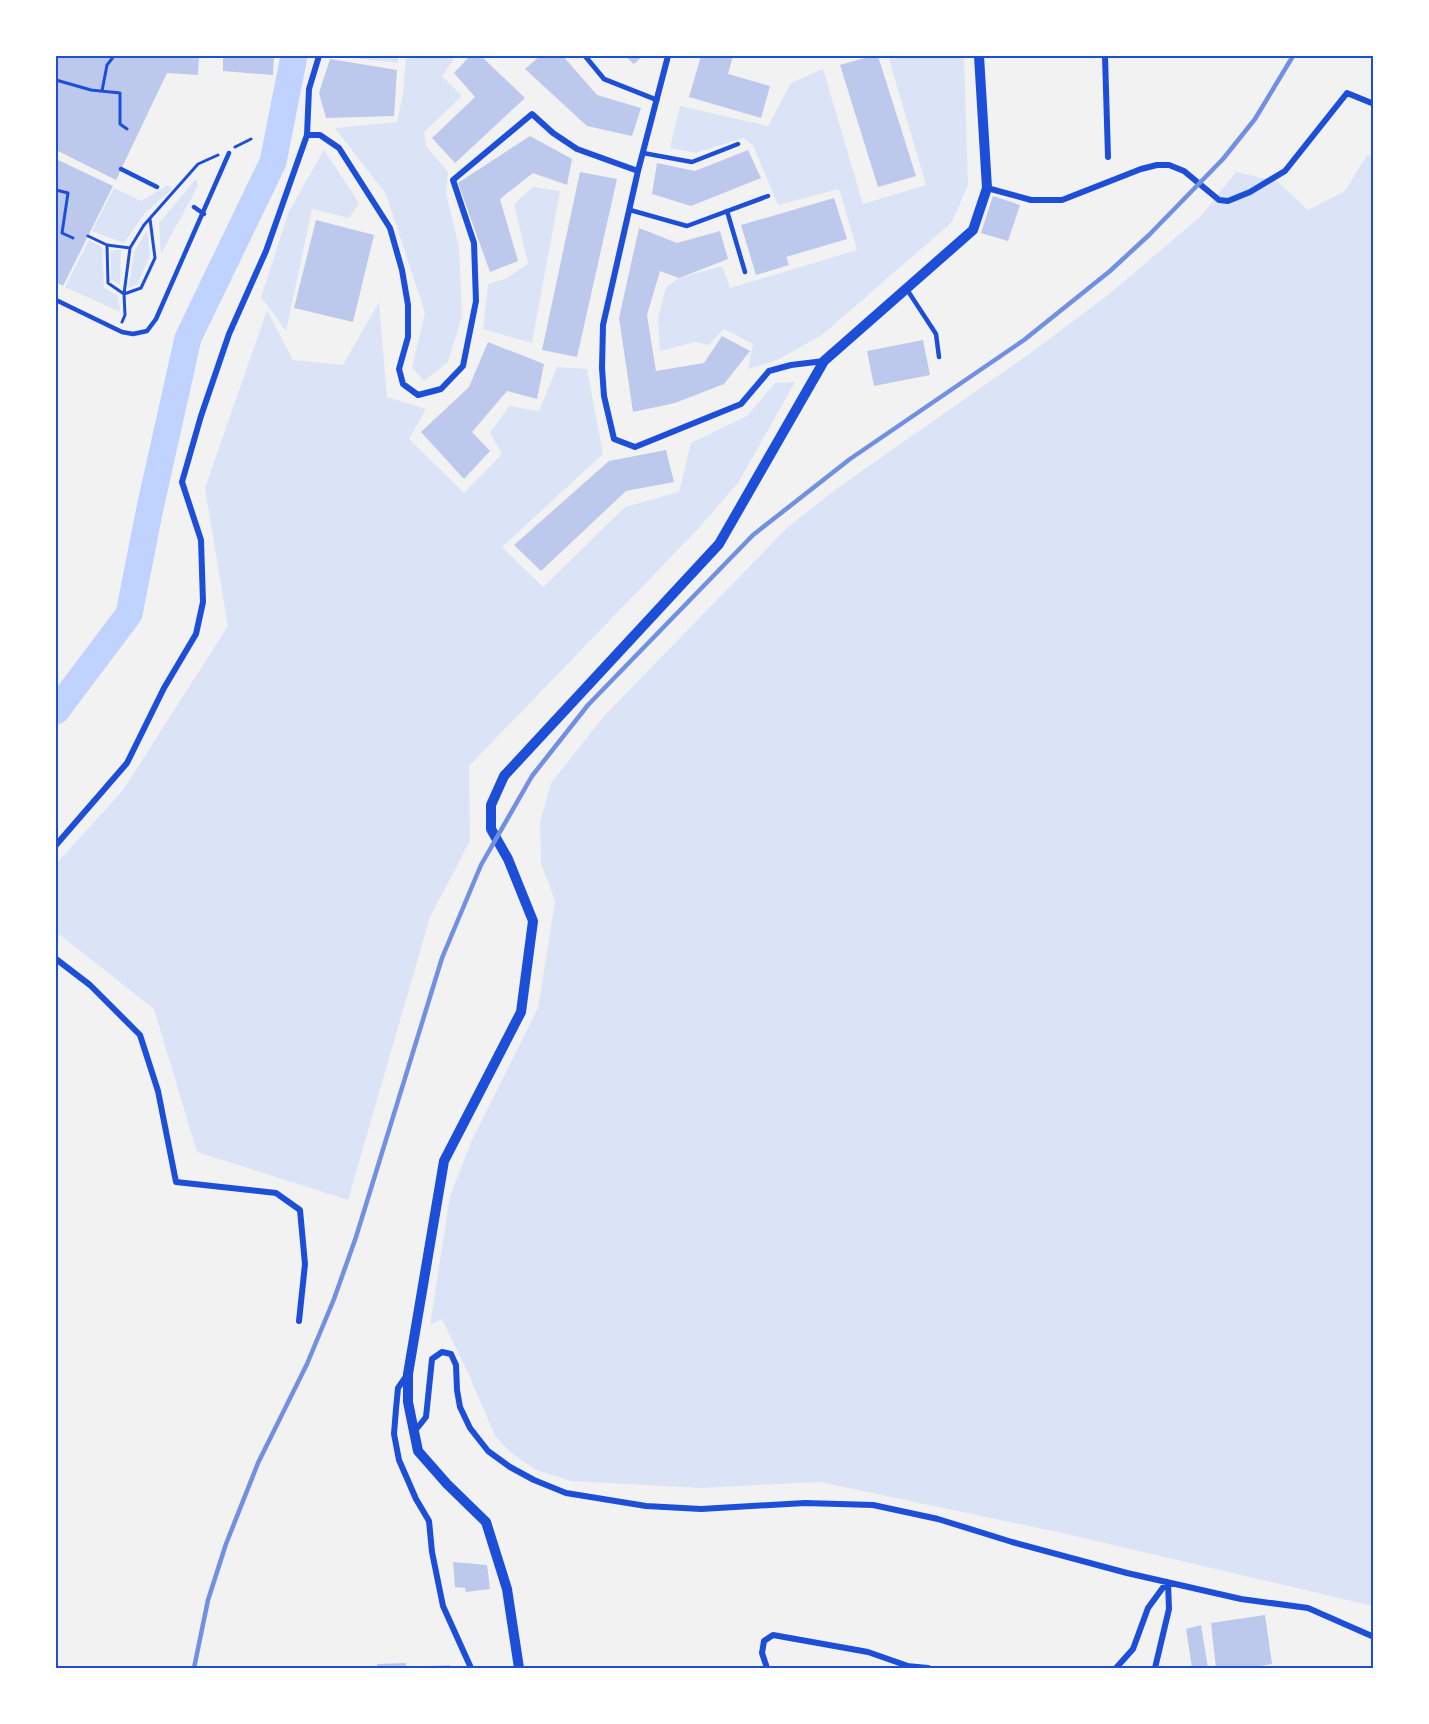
<svg xmlns="http://www.w3.org/2000/svg" width="1429" height="1724" viewBox="0 0 1429 1724" font-family="Ubuntu,sans-serif">
<style>
.green{fill:#dbe4f7}
.lines{fill:none;stroke-linecap:round;stroke-linejoin:round}
.river{stroke:#bfd3fe;stroke-width:27}
.building{fill:#bdc9ec}
.path{stroke:#1d4ed8;stroke-width:3}
.service{stroke:#1d4ed8;stroke-width:4.5}
.pedestrian{stroke:#1d4ed8;stroke-width:5}
.minor{stroke:#1d4ed8;stroke-width:6}
.tertiary{stroke:#1d4ed8;stroke-width:10}
.rail{stroke:#7290e2;stroke-width:4.5}
.neatline{fill:none;stroke:#1d4ed8;stroke-width:2}
</style>
<rect width="100%" height="100%" fill="#f2f2f2"/>
<path class="green" d="M334,56H398V63Z
M406,56H456L442,76L462,96L424,132L426,146L448,172L446,193L459,247L462,316L448,362L424,381L412,367L425,313L386,194L335,128L397,122L403,94Z
M888,56H964L968,185L952,222L822,335L777,360L748,369L753,344L724,329L709,345L695,342L660,351L658,318L666,287L679,278L722,266L730,288L857,250L839,189L778,205L753,145L743,138L696,153L670,148L680,106L768,126L791,83L823,69L863,204L926,185Z
M324,150L359,203L349,218L312,209L286,331L261,297L289,211Z
M1367,155L1373,156V1606L1062,1533L820,1482L701,1488L571,1481L536,1470L510,1452L495,1436L469,1375L442,1319L430,1325L450,1196L471,1142L538,1008L555,901L541,863L540,822L551,783L604,716L787,528L836,489L1032,352L1108,295L1200,217L1236,172L1277,181L1308,210L1345,191Z
M196,179L198,186L161,254L159,223Z
M168,185L172,189L144,214L124,243L92,231L114,188L141,201Z
M533,187L560,191L532,343L483,329L488,284L507,278L528,264L514,204Z
M147,230L150,255L137,285L128,288L135,250Z
M89,240L102,247L104,288L118,296L120,312L65,287Z
M111,250H121L120,285L111,280Z
M379,302L387,397L426,409L409,439L464,493L502,454L490,433L509,406L539,411L557,367L587,369L603,454L502,547L543,587L625,507L679,492L691,443L747,416L775,383L795,382L738,483L696,531L469,766L470,841L430,917L348,1200L197,1152L154,1009L60,935H56V864L123,790L228,626L205,488L267,310L293,360L343,365Z"/>
<g class="lines">
<path class="river" d="M56,711L129,614L150,508L188,338L273,162L294,56"/>
</g>
<path class="building" d="M56,56H199L198,75L167,73L116,180L56,150Z
M223,56H274L273,75L223,71Z
M470,56H481L525,98L455,163L432,138L475,97L454,73Z
M540,56H563L597,95L641,108L632,136L587,126L525,69Z
M625,56H643L634,64Z
M701,56H733L728,74L770,86L761,118L689,97Z
M872,56H878L916,176L878,187L840,65Z
M330,59L397,70L394,116L326,118L319,93Z
M530,136L572,159L567,185L533,173L500,199L518,261L490,272L458,183Z
M748,150L761,178L691,206L652,194L657,163L695,171Z
M56,159L113,186L63,286L56,282Z
M580,172L617,179L577,357L542,350Z
M993,196L1020,205L1008,241L981,233Z
M834,198L847,239L786,257L789,265L756,275L741,225Z
M316,220L374,235L353,322L294,308Z
M639,228L677,243L720,231L728,259L679,278L660,271L647,315L656,371L704,363L722,336L750,351L724,384L675,403L633,412L619,318Z
M923,340L930,375L874,386L867,351Z
M488,342L544,364L537,399L507,391L472,432L490,451L464,479L421,432L469,387Z
M666,450L674,482L626,491L541,571L514,545L609,461Z
M453,1562L487,1565L490,1589L466,1592L465,1588L455,1587Z
M1265,1615L1272,1664L1249,1668H1216L1211,1623Z
M1201,1625L1208,1668H1192L1186,1629Z
M406,1663V1668H377V1664Z
M450,1665V1668H407V1667Z"/>
<g class="lines">
<path class="path" d="M56,80L91,90L120,93V124L127,129
M102,91L107,65L114,56
M235,147L251,139
M56,190L68,193L62,233L73,238
M88,236L107,245
M130,248L107,245L108,283L124,294L141,288L155,258L150,219
M122,322L125,315L124,294L130,248L144,225L198,164L218,155"/>
<path class="service" d="M643,153L692,162L738,144
M121,169L157,187
M194,207L204,214
M630,210L687,226L768,196
M727,211L745,272
M906,288L936,334L939,357
M56,300L122,332L133,334L147,331L156,319L229,153"/>
<path class="pedestrian" d="M585,56L604,79L657,100"/>
<path class="minor" d="M1105,56L1108,157
M307,135L309,89L319,56
M638,171L668,56
M987,188L1031,200H1062L1141,169L1157,165H1169L1184,171L1219,200L1228,201L1250,192L1285,171L1347,93L1374,104
M56,845L127,763L164,688L196,634L203,602L201,540L182,482L201,416L229,334L266,251L307,135H320L339,148L390,228L402,270L408,305V337L399,369L403,384L418,395L441,389L463,366L476,301L474,243L453,180L532,114L553,133L577,149L638,171L603,325L602,368L604,396L614,439L635,447L741,404L769,371L791,365L824,361
M56,959L90,985L140,1035L158,1091L176,1182L276,1193L300,1210L305,1264L299,1321
M407,1375L398,1388L396,1409L394,1434L399,1460L416,1499L429,1521L432,1552L443,1606L471,1668
M414,1432L426,1417L432,1359L442,1352L451,1354L456,1365L457,1390L460,1407L470,1428L488,1451L510,1467L534,1480L566,1493L646,1506L701,1509L805,1503L873,1505L938,1519L1012,1542L1127,1573L1241,1599L1308,1608L1374,1637
M907,1666L928,1668
M767,1668L762,1653L764,1641L773,1635L868,1652L908,1666
M1116,1668L1133,1649L1148,1608L1167,1582
M1155,1668L1169,1609L1168,1583"/>
<path class="tertiary" d="M519,1668L507,1589L486,1522L447,1484L418,1451L408,1402V1374L444,1161L521,1012L533,921L508,859L491,829V805L504,776L719,544L824,361L973,230L987,188L979,56"/>
<path class="rail" d="M194,1668L208,1600L226,1544L258,1463L307,1364L334,1299L356,1237L442,958L481,865L532,776L588,705L753,535L850,459L1024,340L1110,271L1149,235L1223,159L1255,119L1293,56"/>
</g>
<rect width="1429" height="1724" fill="none" stroke="#ffffff" stroke-width="114"/>
<rect x="57" y="57" width="1315" height="1610" class="neatline"/>
</svg>
